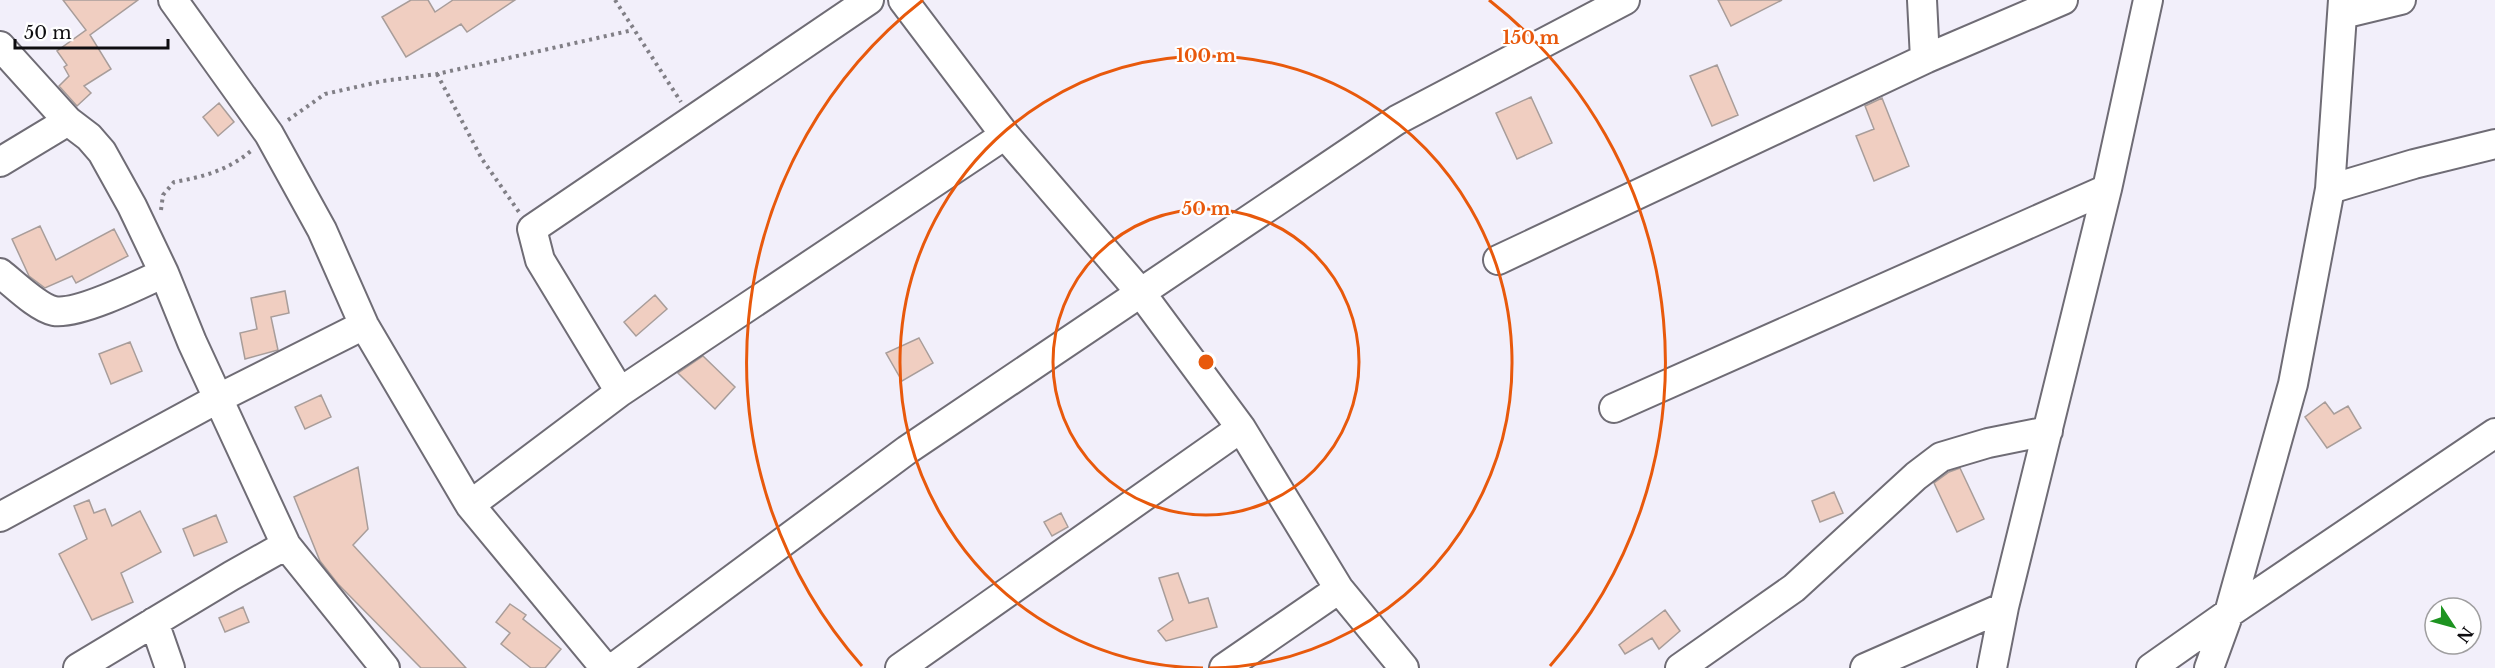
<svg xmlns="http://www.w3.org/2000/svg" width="2495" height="668" viewBox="0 0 2495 668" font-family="'Libre Baskerville',serif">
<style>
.building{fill:#f0cec1;stroke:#a89d9a;stroke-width:1.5}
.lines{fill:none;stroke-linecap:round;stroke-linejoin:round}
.minor-casing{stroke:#6f6c75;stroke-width:32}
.path{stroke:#817f86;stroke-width:4;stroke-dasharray:3 4.5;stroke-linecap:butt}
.minor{stroke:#fff;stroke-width:28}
.ring{fill:none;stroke:#e8590c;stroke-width:3}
.centre{fill:#e8590c;stroke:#fff;stroke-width:3}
.ring-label{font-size:18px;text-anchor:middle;font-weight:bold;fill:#e8590c;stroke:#fff;stroke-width:4.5;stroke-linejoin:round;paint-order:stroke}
</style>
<rect width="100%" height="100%" fill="#f2effa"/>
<path class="building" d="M63,0H138L90,35L111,69L84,86L91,93L77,106L59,86L69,76L64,67L67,65L57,51L86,30Z
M411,0H428L435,12L453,0H515L467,32L461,24L406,57L382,17Z
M1718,0H1782L1731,26Z
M1717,65L1738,115L1712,126L1690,76Z
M1531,97L1552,143L1517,159L1496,113Z
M1882,98L1909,166L1874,181L1856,136L1874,129L1865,106Z
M219,103L234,122L218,136L203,117Z
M40,226L56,260L114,229L128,256L76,283L72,276L45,288L29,276L12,239Z
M285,291L289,313L271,317L278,350L245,359L240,333L257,329L251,298Z
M655,295L667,309L636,336L624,322Z
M919,338L933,363L902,381L886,353Z
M130,342L142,371L111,384L99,354Z
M703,356L735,387L715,409L678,373Z
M321,395L331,417L305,429L295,407Z
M2325,402L2334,414L2348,406L2361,428L2327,448L2305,417Z
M358,467L368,529L353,545L466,668H421L338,584L320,561L294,497Z
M1960,468L1984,519L1957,532L1934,483L1949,472Z
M1834,492L1843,513L1820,522L1812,501Z
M89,500L94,513L105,509L112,526L140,511L161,552L121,573L133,602L92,620L59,554L87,539L74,506Z
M1061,513L1068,527L1052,536L1044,522Z
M216,515L227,542L194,556L183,529Z
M1178,573L1189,603L1208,598L1217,627L1166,641L1158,631L1173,620L1159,578Z
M510,604L526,615L523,619L561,649L545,668H531L501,644L510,633L496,622Z
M243,607L249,622L225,632L219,618Z
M1665,610L1680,631L1659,649L1652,638L1625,654L1619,645Z"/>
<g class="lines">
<g class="minor-casing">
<path id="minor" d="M173,0L269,134L322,230L364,325L470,505L605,668
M903,0L1005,135L1141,293L1241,428L1339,589L1404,668
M1922,0L1925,59
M2343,14L2401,0
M0,46L68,121L89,137L102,152L132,206L164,273L192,342L286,545L385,668
M0,162L68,121
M2330,189L2414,164L2495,144
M1498,260L1925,59L2063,0
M0,273C13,283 38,308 54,311C78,315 141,284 164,273
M620,392L540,260L532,229L869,0
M1614,408L2107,189
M470,505L620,392L1005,135
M0,517L219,398L364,325
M154,622L170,668
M78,668L231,576L286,545
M613,668L907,450L1397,120L1625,0
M900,668L1241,428
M1224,668L1339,589
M1680,668L1794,588L1916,476L1941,457L1988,443L2048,431
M1865,668L2004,607
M1992,668L2004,607L2107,189L2148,0
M2151,668L2229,613L2495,433
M2209,668L2229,613L2293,384L2330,189L2343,0"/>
</g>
<path class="path" d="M615,0L681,102
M437,74L482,159L519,212
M288,120L325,94L383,81L437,74L633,30
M161,210L163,195L174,182C203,177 229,170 252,150"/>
<use href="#minor" class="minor"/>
</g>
<g class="ring">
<circle cx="1206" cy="362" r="153"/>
<path d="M1203 668A306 306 0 1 1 1209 668"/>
<path d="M862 666A459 459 0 0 1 923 0M1489 0A459 459 0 0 1 1550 666"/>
</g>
<circle cx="1206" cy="362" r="9" class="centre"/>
<g class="ring-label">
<text x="1531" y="44">150 m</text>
<text x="1206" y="62">100 m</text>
<text x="1206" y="215">50 m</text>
</g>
<g transform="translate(2453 626) rotate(126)"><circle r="28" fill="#ffffff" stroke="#9f9e9f" stroke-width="1.5"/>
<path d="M0-4.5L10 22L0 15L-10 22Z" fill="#1d9320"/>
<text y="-9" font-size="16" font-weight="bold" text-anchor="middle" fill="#0e0d10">N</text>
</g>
<path d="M15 39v9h153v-9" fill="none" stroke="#0e0d10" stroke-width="3"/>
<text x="24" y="39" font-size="18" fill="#0e0d10" stroke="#ffffff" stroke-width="4.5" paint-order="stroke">50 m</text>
</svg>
